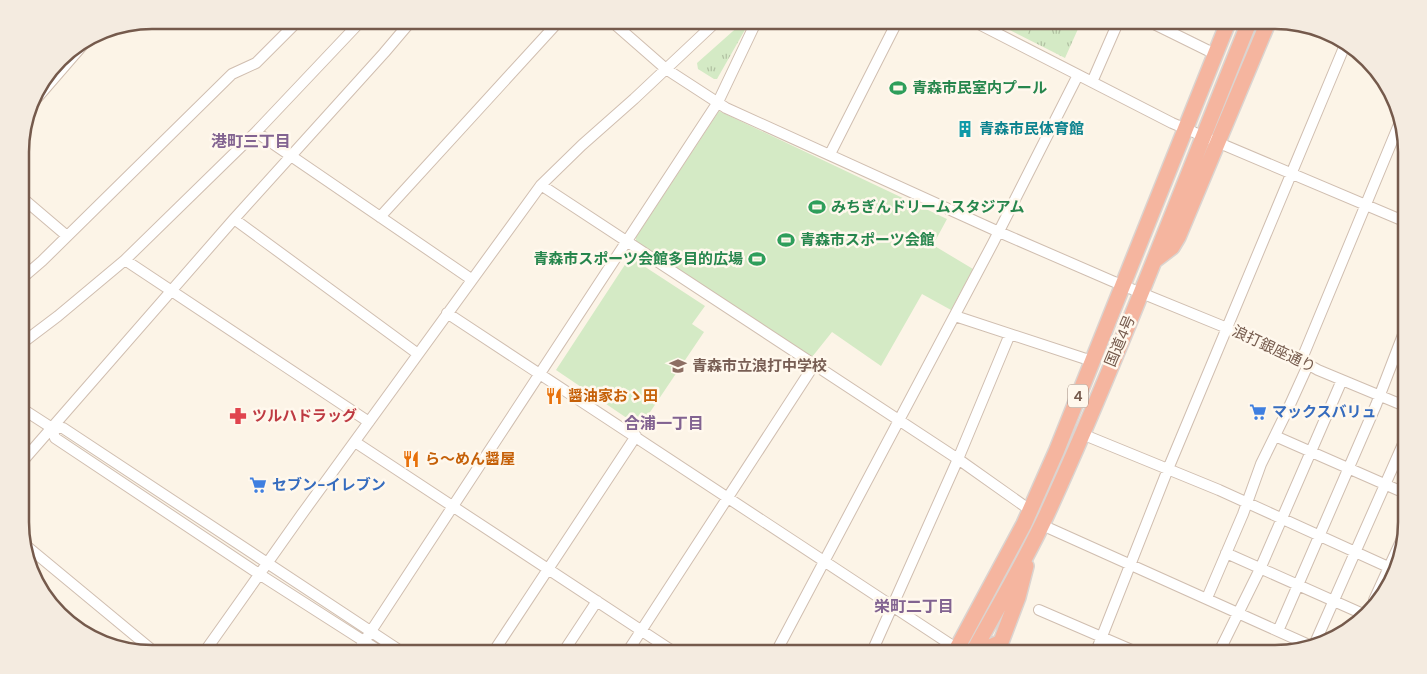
<svg xmlns="http://www.w3.org/2000/svg" width="1427" height="674" viewBox="0 0 1427 674" font-family="'DM Sans','Noto Sans JP',sans-serif">
<style>
.park{fill:url(#park-tufts)}
.garden{fill:#d4eac5}
.lines{fill:none;stroke-linecap:round;stroke-linejoin:round}
.minor-casing{stroke:#d0beb0;stroke-width:12}
.highway-casing{stroke:#dbd4d0;stroke-width:18}
.minor{stroke:#fff;stroke-width:10}
.highway{stroke:#f5b59f;stroke-width:15}
.labels{text-anchor:middle;dominant-baseline:central;stroke-width:5;stroke-linejoin:round;paint-order:stroke}
.shield{fill:#fff8ed;stroke:#9e897c;stroke-width:1}
.shield-label{font-size:14px;font-weight:bold;fill:#755a4c}
.leisure-label{font-size:15px;font-weight:bold;fill:#27864d;stroke:#fff8ed;text-anchor:start}
.culture-label{font-size:15px;font-weight:bold;fill:#0d838f;stroke:#fff8ed;text-anchor:start}
.street-label{font-size:15px;fill:#755a4c;stroke:#fff8ed}
.education-label{font-size:15px;font-weight:bold;fill:#785e54;stroke:#fff8ed;text-anchor:start}
.food-label{font-size:15px;font-weight:bold;fill:#c56008;stroke:#fff8ed;text-anchor:start}
.shop-label{font-size:15px;font-weight:bold;fill:#366cbe;stroke:#fff8ed;text-anchor:start}
.health-label{font-size:15px;font-weight:bold;fill:#be3a42;stroke:#fff8ed;text-anchor:start}
.neighbourhood-label{font-size:16px;font-weight:bold;fill:#826391;stroke:#fff8ed}
.rim{fill:none;stroke:#755a4c;stroke-width:2.5}
</style>
<defs>
<pattern id="park-tufts" width="24" height="20" patternUnits="userSpaceOnUse" patternTransform="scale(1.25)"><rect width="24" height="20" fill="#d4eac5"/><path d="M3 7l-1-3M5 7V3M7 7l1-3M15 17l-1-3M17 17v-4M19 17l1-3" fill="none" stroke="#b1c1a2"/></pattern>
</defs>
<rect width="100%" height="100%" fill="#fcf4e7"/>
<path class="park" d="M990,20H1082L1065,58Z
M741,24H746V28L717,79H714L698,69L697,63Z"/>
<path class="garden" d="M993,20H1035L1026,37Z
M719,111L947,219L933,245L973,269L951,310L922,294L881,366L832,332L812,357L636,243V237Z
M630,257L705,306L692,324L704,332L640,427L556,370Z"/>
<g class="lines">
<g class="minor-casing">
<path id="minor" d="M610,20L666,69L726,108L999,232L1112,281L1227,328L1293,356L1318,370L1407,407
M971,20L1172,123L1406,222
M1146,20L1215,54
M1092,82L1119,20
M30,106L88,39
M256,132L471,279
M830,154L898,20
M541,185L958,459L1030,510
M20,196L67,236
M380,217L560,20
M234,219L418,354
M125,260L256,132L362,20
M21,279L42,261L232,74L256,63L299,20
M447,313L962,652
M955,316L1092,361
M21,344L58,316L125,260L369,422
M1301,361L1400,122
M21,408L52,428H63L405,654
M52,428L55,438L259,574L384,654
M1082,434L1219,490L1397,571
M1275,436L1407,494
M355,442L677,654
M21,463L234,219L384,53L412,20
M1042,525L1309,645
M23,543L157,654
M1226,553L1363,614
M1207,598L1243,514L1261,464L1288,409L1308,365
M1374,600L1406,530
M1039,610L1141,654
M1278,631L1376,405L1406,327
M1315,643L1407,435
M203,654L302,514L541,185L582,145L634,99L718,20
M356,654L718,102L757,20
M492,654L636,436
M562,654L597,601
M626,654L814,365
M775,654L993,243L1078,75
M871,654L958,459L1010,334
M1095,654L1168,469L1345,45
M1218,654L1260,569L1342,380"/>
</g>
<g class="highway-casing">
<path id="highway" d="M1155,260L1172,247L1178,237L1269,20
M975,649L990,647L1001,642L1018,597L1026,566
M954,654L1024,524L1056,452L1229,20
M972,654C997,608 1025,562 1047,514C1121,352 1183,185 1250,20"/>
</g>
<use href="#minor" class="minor"/>
<use href="#highway" class="highway"/>
</g>
<defs>
<g id="stadium-bare" transform="scale(1.35)"><path d="M0-5a6.5 5 0 1 0 0 10a6.5 5 0 1 0 0-10ZM-3.5-1.8h7v3.6h-7Z" fill="#2e9e5b" stroke="#fff8ed" stroke-width="2.5" paint-order="stroke"/></g>
<g id="building-bare" transform="scale(1.35)"><path d="M-4-6H4V6H1V3H-1V6H-4ZM-2.5-4.3h1.7v1.8h-1.7ZM.8-4.3h1.7v1.8H.8ZM-2.5-1h1.7V.8h-1.7ZM.8-1h1.7V.8H.8Z" fill="#0f9aa8" stroke="#fff8ed" stroke-width="2.5" paint-order="stroke"/></g>
<g id="school-bare" transform="scale(1.35)"><path d="M0-5L7-2L0 1L-7-2ZM-4 1L0 2.5L4 1V4Q0 6-4 4Z" fill="#8d6e63" stroke="#fff8ed" stroke-width="2.5" paint-order="stroke"/></g>
<g id="restaurant-bare" transform="scale(1.35)"><path d="M-5-6h1v4h1v-4h1v4h1v-4h1v5L-1.5 .5V6h-2V.5L-5-1ZM5-6V6H3V1.5H1.5Q1.5-4 5-6Z" fill="#e8710a" stroke="#fff8ed" stroke-width="2.5" paint-order="stroke"/></g>
<g id="supermarket-bare" transform="scale(1.35)"><path d="M-6-5.5h2.5l.6 2H6L4.5 2H-2.5L-4.4-4H-6ZM-1.5 3.2a1.3 1.3 0 1 0 .1 0ZM3 3.2a1.3 1.3 0 1 0 .1 0Z" fill="#3f7fe0" stroke="#fff8ed" stroke-width="2.5" paint-order="stroke"/></g>
<g id="pharmacy-bare" transform="scale(1.35)"><path d="M-2-6h4v4h4v4h-4v4h-4v-4h-4v-4h4Z" fill="#e0444e" stroke="#fff8ed" stroke-width="2.5" paint-order="stroke"/></g>
</defs>
<g fill-rule="evenodd">
<use href="#stadium-bare" x="898" y="88"/>
<use href="#building-bare" x="965" y="129"/>
<use href="#stadium-bare" x="817" y="207"/>
<use href="#stadium-bare" x="786" y="240"/>
<use href="#stadium-bare" x="757" y="259"/>
<use href="#school-bare" x="678" y="366"/>
<use href="#restaurant-bare" x="554" y="396"/>
<use href="#supermarket-bare" x="1258" y="412"/>
<use href="#pharmacy-bare" x="238" y="416"/>
<use href="#restaurant-bare" x="411" y="459"/>
<use href="#supermarket-bare" x="258" y="485"/>
</g>
<g class="labels">
<rect class="shield" x="1068" y="384.5" width="20" height="23" rx="4"/>
<g class="shield-label">
<text x="1078" y="396">4</text>
</g>
<g class="leisure-label">
<text x="912" y="88">青森市民室内プール</text>
<text x="831" y="207">みちぎんドリームスタジアム</text>
<text x="800" y="240">青森市スポーツ会館</text>
<text x="743" y="259" text-anchor="end">青森市スポーツ会館多目的広場</text>
</g>
<g class="culture-label">
<text x="979" y="129">青森市民体育館</text>
</g>
<g class="street-label">
<text transform="translate(1120 341) rotate(-67)">国道4号</text>
<text transform="translate(1274 349) rotate(25)">浪打銀座通り</text>
</g>
<g class="education-label">
<text x="692" y="366">青森市立浪打中学校</text>
</g>
<g class="food-label">
<text x="568" y="396">醤油家おゝ田</text>
<text x="425" y="459">ら～めん醤屋</text>
</g>
<g class="shop-label">
<text x="1272" y="412">マックスバリュ</text>
<text x="272" y="485">セブン-イレブン</text>
</g>
<g class="health-label">
<text x="252" y="416">ツルハドラッグ</text>
</g>
<g class="neighbourhood-label">
<text x="251" y="141">港町三丁目</text>
<text x="664" y="423">合浦一丁目</text>
<text x="914" y="606">栄町二丁目</text>
</g>
</g>
<path d="M0 0H1427V674H0ZM152 29H1275A123 123 0 0 1 1398 152V522A123 123 0 0 1 1275 645H152A123 123 0 0 1 29 522V152A123 123 0 0 1 152 29Z" fill="#f4ebe0" fill-rule="evenodd"/>
<path class="rim" d="M152 29H1275A123 123 0 0 1 1398 152V522A123 123 0 0 1 1275 645H152A123 123 0 0 1 29 522V152A123 123 0 0 1 152 29Z"/>
</svg>
